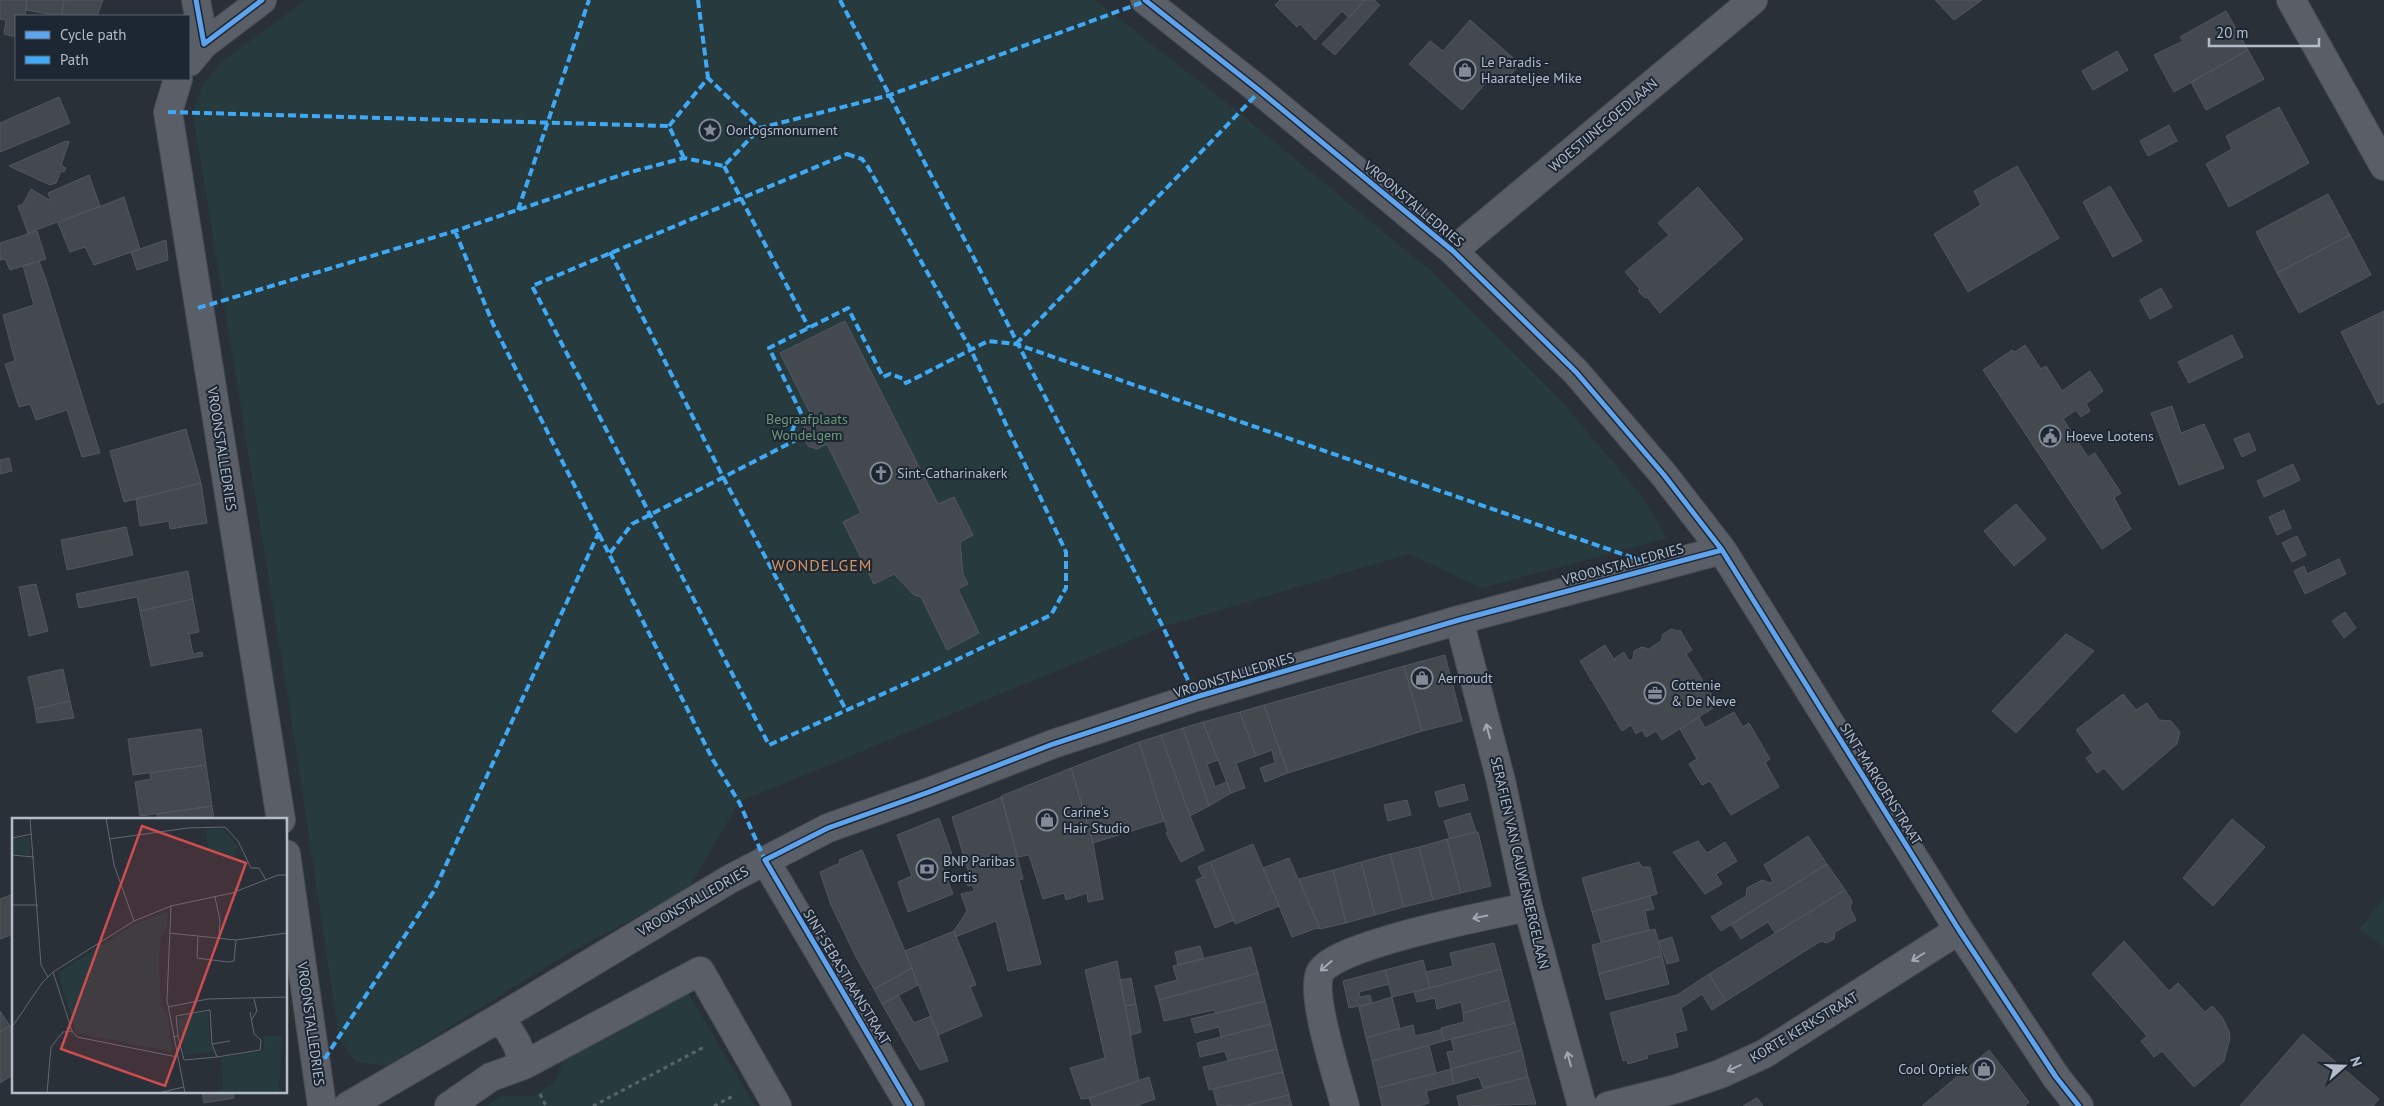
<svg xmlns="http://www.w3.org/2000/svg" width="2384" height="1106" viewBox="0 0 2384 1106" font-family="'PT Sans',sans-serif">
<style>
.green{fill:#273a3e}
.building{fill:#444950;stroke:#52575f}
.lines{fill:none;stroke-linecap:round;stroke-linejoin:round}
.minor-casing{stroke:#484c53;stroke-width:30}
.path{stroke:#5d636a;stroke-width:3;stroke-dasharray:4 4;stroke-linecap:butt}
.minor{stroke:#5a5e66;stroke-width:28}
.quiet{stroke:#3fa9f5;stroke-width:4;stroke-dasharray:8 4;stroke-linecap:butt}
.cycleway-casing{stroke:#1d2633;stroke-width:8}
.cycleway{stroke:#60a3ed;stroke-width:5}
.oneway{stroke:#a2a9b5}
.labels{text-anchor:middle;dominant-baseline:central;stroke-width:4;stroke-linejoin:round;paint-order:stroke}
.poi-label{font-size:14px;fill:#b4bcc9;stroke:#1d2633;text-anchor:start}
.street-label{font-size:14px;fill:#b4bcc9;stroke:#1d2633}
.park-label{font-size:14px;fill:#6b9a76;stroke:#1d2633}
.quarter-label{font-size:16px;letter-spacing:1px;fill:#d59563;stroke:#1d2633}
.inset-road{fill:none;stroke:#616872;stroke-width:1}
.view{fill:#ce4d50;fill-opacity:0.15;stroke:#ce4d50;stroke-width:2.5}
.inset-edge{fill:none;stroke:#b4bcc9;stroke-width:2.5}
</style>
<rect width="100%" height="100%" fill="#2a3038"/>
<path class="green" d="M306,0H1095L1241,114L1433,273L1554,393L1641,495L1667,538L1482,588L1409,554L1163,627L739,802L688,889L564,956L387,1066L356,1062L339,1038L291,716L193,114L202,86L221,62Z
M2384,898V947L2359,929Z
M687,991L755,1106H487L501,1096H533L551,1085L560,1073L563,1060Z"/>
<path class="building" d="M0,0H27L25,16H16V37L4,34L6,20L0,19Z
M27,0H64L61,16L26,10Z
M64,0H103L97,16H62Z
M1280,0H1365L1349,18L1342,11L1315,40L1300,24L1297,27L1275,5Z
M1365,0H1374L1380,5L1335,55L1322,44Z
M1935,0H1982L1954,20Z
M2226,11L2248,50L2174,92L2154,55L2183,41L2180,37Z
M1470,20L1520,64L1502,85L1491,77L1462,110L1409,64L1430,41L1443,51Z
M2248,50L2264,79L2206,110L2191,82Z
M2117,51L2128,70L2093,90L2082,71Z
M59,97L70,123L0,152V123Z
M2279,107L2309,163L2229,207L2206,164L2232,149L2226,136Z
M2169,125L2177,141L2148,156L2140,141Z
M66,141L69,142L61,165L66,168L64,172L61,171L56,183L50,185L9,166Z
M2017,166L2059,238L1968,292L1934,234L1981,205L1974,191Z
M89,175L100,206L28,233L18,206L23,204L31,189L51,201L48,193Z
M2110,186L2142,241L2113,257L2083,202Z
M1698,187L1743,239L1660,313L1647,297L1645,298L1638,291L1640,289L1625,272L1669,235L1658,223Z
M2328,194L2350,235L2277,273L2256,232Z
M124,197L140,249L94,265L85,247L70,252L58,223Z
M37,231L46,259L10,270L5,259L0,260V243Z
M2350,235L2371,275L2299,313L2277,273Z
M166,240L168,260L137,270L131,252Z
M39,261L46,280L100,453L82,457L67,410L36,420L30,404L19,407L5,364L15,361L3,315L34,305L23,266Z
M2161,288L2172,307L2150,319L2140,300Z
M2384,311V402L2378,405L2341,332Z
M845,321L938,504L954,497L973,535L960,542L963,574L968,584L958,589L979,633L947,650L921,597L914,595L894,574L874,584L843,522L861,513L827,444L817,449L808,446L802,435L805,425L814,421L780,353Z
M2232,335L2243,357L2189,383L2178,362Z
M2025,345L2041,369L2046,366L2062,391L2090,371L2103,391L2086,404L2090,411L2081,417L2076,410L2063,419L2088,457L2095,453L2121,493L2114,498L2131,529L2102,549L1983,370L2012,350L2015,352Z
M2172,406L2181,433L2204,424L2224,468L2179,485L2151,413Z
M186,429L201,483L124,502L110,451Z
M2249,433L2256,450L2242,457L2234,439Z
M9,458L12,471L0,474V460Z
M2293,464L2300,480L2264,497L2257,481Z
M201,483L207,523L170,529L169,521L140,526L136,499Z
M2016,504L2046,539L2014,566L1984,531Z
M2284,510L2291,528L2277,535L2269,517Z
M126,527L133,555L67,570L61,540Z
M2297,536L2306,555L2292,562L2282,543Z
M2339,559L2346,574L2305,594L2294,571L2304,566L2307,574Z
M188,571L193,599L140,611L137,597L79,608L76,594Z
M36,584L48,631L29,636L19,587Z
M193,599L199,632L189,634L193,654L202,652L203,656L151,666L140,611Z
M2345,612L2356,628L2344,638L2332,621Z
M1671,629L1678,631L1680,630L1692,650L1686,654L1718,705L1662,740L1656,731L1646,737L1642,730L1636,734L1631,725L1622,731L1580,661L1605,645L1615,661V658L1624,652L1629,661L1633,659L1634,651L1642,647L1649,649L1661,641L1663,634Z
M2066,634L2094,651L2016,733L1992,711Z
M1445,655L1462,721L1422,731L1404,666Z
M1404,666L1422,731L1288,773L1264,705Z
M63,669L70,701L35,709L28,677Z
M2123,694L2136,710L2147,703L2159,720L2171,721L2180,732L2177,744L2123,790L2104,768L2097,773L2086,758L2093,753L2076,730Z
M70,701L74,718L37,723L35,709Z
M1264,705L1288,773L1265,782L1260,768L1275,763L1272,750L1256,756L1240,712Z
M1240,712L1256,756L1236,763L1245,788L1231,793L1203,722Z
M1734,712L1743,727L1749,723L1770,759L1765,762L1779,787L1731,815L1710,781L1702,785L1689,764L1697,759L1680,729L1699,717L1705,728Z
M1203,722L1218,760L1207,764L1215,787L1226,782L1231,793L1209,806L1183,728Z
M1183,728L1209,806L1190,816L1161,735Z
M201,729L206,765L133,775L128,739Z
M1161,735L1190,816L1204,850L1181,862L1166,833L1168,832L1139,742Z
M1139,742L1164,821L1093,843L1071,768Z
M206,765L212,806L140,816L135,782L151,779L150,773Z
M1071,768L1093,843L1103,899L1088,902L1087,893L1066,900L1064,893L1043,899L1029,855L1017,857L1001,796Z
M1464,784L1468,800L1439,807L1435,792Z
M1002,797L1023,879L1019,880L1041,964L1008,971L996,921L955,937L954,931L967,911L961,894L975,891L972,885L968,886L965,879L970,877L952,817Z
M1407,800L1411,815L1388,821L1384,805Z
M212,806L214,820H158L157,814Z
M1470,813L1476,832L1450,839L1444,821Z
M939,818L954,860L941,863L953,894L908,912L898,882L912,876L897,835Z
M2232,819L2265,847L2213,906L2183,878Z
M1476,832H1478L1491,886L1461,893L1447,839Z
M1808,836L1827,864L1721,931L1711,917L1746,896L1747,888L1762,880L1770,883L1773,881L1764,865Z
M1447,839L1461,893L1433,900L1419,847Z
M1698,841L1707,853L1725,842L1737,861L1716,874L1722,884L1705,894L1673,852Z
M1253,844L1279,906L1235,924L1210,862Z
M1419,847L1433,900L1404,907L1390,854Z
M862,850L912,968L874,989L856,957L831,905L820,872L840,863L839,860Z
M1390,854L1404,907L1375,915L1361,862Z
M1289,858L1320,929L1317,928L1292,937L1263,868Z
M1210,862L1234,920L1215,928L1196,880L1203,877L1198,867Z
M1361,862L1375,915L1346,923L1333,870Z
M1639,862L1642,867H1650L1657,894L1592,912L1582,878Z
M1827,864L1845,890L1775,933L1768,922L1741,939L1731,924Z
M1333,870L1346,923L1320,929L1299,879Z
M1845,890L1852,901L1850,908L1856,920L1835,932L1834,939L1827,943L1821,941L1726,1001L1709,974Z
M14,894V934L0,939V899Z
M1650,896L1654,909L1645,911L1649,930L1601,942L1592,912Z
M1655,929L1662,956L1599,974L1592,945Z
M954,931L976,985L970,987L982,1016L938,1035L905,951Z
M1672,937L1679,961L1667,964L1659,941Z
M2124,941L2169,991L2178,983L2205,1012L2212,1006L2222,1017L2229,1031L2230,1038L2224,1061L2194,1087L2162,1051L2154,1057L2141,1041L2147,1036L2092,974Z
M1494,943L1501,969L1430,988L1426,972L1453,966L1450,953Z
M1200,946L1204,959L1178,965L1175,952Z
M1251,947L1258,973L1159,1000L1155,986L1177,980L1173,966Z
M1662,956L1669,984L1606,1000L1599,974Z
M1423,960L1430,988L1392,997L1385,970Z
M1117,961L1139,1081L1089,1098L1081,1099L1070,1068L1105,1058L1085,970Z
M912,968L918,985L882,1004L874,989Z
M1501,969L1509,1000L1463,1013L1461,1002L1437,1009L1435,998L1417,1002L1414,992Z
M1385,970L1389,984L1359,992L1360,997L1370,995L1372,1003L1349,1008L1343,981Z
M1258,973L1265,1001L1216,1014L1214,1010L1164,1021L1159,1000Z
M1709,974L1726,1001L1712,1010L1702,994L1681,1008L1687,1030L1675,1033L1678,1047L1647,1055L1648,1058L1628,1064L1627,1060L1623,1061L1610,1013L1677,995Z
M1131,978L1136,1004L1125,1006L1120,980Z
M898,995L914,1023L931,1016L948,1061L920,1070L882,1004Z
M1392,997L1400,1028L1366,1038L1359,1007Z
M1509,1000L1515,1023L1444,1041L1441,1028L1464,1022L1463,1013Z
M1265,1001L1271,1024L1221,1037L1219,1027L1195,1033L1191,1019Z
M1136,1004L1141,1032L1131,1035L1125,1006Z
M0,1011L10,1026L0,1032Z
M1515,1023L1522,1050L1451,1069L1447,1052L1454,1051L1451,1039Z
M14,1024V1074L0,1083V1032Z
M1271,1024L1277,1049L1228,1061L1225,1051L1200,1057L1197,1043Z
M1413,1025L1415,1036L1441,1030L1444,1041L1372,1061L1366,1038Z
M2303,1034L2379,1099L2373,1106H2240Z
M1429,1045L1436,1073L1378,1088L1372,1061Z
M1277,1049L1283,1072L1209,1090L1203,1067Z
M1522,1050L1528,1077L1483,1088L1479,1077L1454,1084L1451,1069Z
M1989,1050L2029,1102L2025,1106H1922Z
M1451,1069L1454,1084L1426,1091L1429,1103L1418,1106H1382L1378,1088Z
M1283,1072L1289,1095L1243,1106L1217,1105L1213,1089Z
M1149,1077L1155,1099L1136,1106H1092L1089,1098Z
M1528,1077L1536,1104L1459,1106L1457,1096Z
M202,1092H233L234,1098L204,1103Z
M1289,1095L1292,1106H1243Z
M1757,1098L1763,1106H1743Z"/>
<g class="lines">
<g class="minor-casing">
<path id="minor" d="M196,0L204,44
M1145,0L1260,91L1453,251L1576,372L1664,475L1722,550L1959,930L2056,1077L2079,1106
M2291,0L2384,166
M189,62L204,44L262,0
M178,79L168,112L281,820
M1453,251L1753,0
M1459,620L1501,781L1528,907L1582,1106
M286,854L322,1106
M765,860L910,1106
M501,1017L517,1044L524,1065
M348,1106L501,1017L730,879L828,828L929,792L1053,744L1196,697L1459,620L1722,550
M449,1106L491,1077L524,1065L700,971L777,1106
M1345,1106C1338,1079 1310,996 1320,973C1332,945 1494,914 1528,907
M1608,1106L1676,1089L1720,1074L1764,1054L1959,930"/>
</g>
<path class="path" d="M540,1094L546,1106
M593,1106L704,1047
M714,1106L733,1096"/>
<use href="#minor" class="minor"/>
<path class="quiet" d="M698,0L708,78
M840,0L957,225L1163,627L1196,697
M168,112L669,126L684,158
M669,126L708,78L760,128
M847,154L862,159L868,167L971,350L1066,552V588L1051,615L916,679L769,745L532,286Z
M724,166L809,328
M518,210L589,0
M455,231L493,324L713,760L739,802L765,860
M610,252L723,477L846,710
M198,308L455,231L627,173L684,158L724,166L760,128L890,95L1146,1
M1016,344L1260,91
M610,553L632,524L794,441L791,435L796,420L803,417L769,348L848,308L883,377L890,374L904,379L906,383L988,341L1016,344L1657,566
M318,1069L434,891L599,532"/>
<g class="cycleway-casing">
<path id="cycleway" d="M196,0L204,44L262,0
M1145,0L1260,91L1453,251L1576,372L1664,475L1722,550L1959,930L2056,1077L2079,1106
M910,1106L765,860L828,828L929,792L1053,744L1196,697L1459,620L1722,550"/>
</g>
<use href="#cycleway" class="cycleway"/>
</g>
<defs><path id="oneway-shaft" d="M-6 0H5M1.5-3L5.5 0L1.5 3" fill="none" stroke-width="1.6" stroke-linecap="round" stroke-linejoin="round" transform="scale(1.25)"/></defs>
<g class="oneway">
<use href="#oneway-shaft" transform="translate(1488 731) rotate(-105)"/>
<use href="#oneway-shaft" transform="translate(1480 917) rotate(168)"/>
<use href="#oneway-shaft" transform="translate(1918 957) rotate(148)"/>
<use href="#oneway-shaft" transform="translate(1326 966) rotate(139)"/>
<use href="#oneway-shaft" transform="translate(1569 1059) rotate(-105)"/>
<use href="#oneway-shaft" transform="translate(1734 1068) rotate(155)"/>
</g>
<defs>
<g id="shop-ring" transform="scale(1.125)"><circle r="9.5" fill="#1d2633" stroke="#848b96" stroke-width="1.5"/><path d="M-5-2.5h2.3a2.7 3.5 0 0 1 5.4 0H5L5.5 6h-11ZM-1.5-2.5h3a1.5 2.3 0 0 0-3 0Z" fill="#848b96"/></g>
<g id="sight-ring" transform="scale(1.125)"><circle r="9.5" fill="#1d2633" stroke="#848b96" stroke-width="1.5"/><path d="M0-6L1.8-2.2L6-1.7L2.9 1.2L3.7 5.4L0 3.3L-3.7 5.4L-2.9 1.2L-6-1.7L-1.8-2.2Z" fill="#848b96"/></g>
<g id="civic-ring" transform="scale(1.125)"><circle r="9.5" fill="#1d2633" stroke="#848b96" stroke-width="1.5"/><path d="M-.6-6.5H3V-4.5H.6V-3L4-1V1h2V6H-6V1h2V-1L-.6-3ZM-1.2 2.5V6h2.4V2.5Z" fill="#848b96"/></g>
<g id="church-ring" transform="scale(1.125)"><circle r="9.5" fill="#1d2633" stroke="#848b96" stroke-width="1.5"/><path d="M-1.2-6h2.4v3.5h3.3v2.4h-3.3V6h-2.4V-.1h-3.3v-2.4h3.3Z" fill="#848b96"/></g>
<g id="office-ring" transform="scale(1.125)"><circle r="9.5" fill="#1d2633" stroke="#848b96" stroke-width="1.5"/><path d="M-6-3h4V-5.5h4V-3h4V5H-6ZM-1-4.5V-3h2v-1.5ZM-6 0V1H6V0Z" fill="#848b96"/></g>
<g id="bank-ring" transform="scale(1.125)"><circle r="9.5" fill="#1d2633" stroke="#848b96" stroke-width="1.5"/><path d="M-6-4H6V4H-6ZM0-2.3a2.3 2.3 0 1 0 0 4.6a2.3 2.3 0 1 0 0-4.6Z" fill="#848b96"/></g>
</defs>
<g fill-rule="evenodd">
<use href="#shop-ring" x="1465" y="70"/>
<use href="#sight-ring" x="710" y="130"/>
<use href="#civic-ring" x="2050" y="436"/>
<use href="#church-ring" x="881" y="473"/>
<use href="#shop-ring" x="1422" y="678"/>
<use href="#office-ring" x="1655" y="693"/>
<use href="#shop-ring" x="1047" y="820"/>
<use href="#bank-ring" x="927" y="869"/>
<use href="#shop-ring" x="1984" y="1069"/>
</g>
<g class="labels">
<g class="poi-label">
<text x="1481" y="62">Le Paradis -<tspan x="1481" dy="16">Haarateljee Mike</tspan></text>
<text x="726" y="130">Oorlogsmonument</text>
<text x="2066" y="436">Hoeve Lootens</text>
<text x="897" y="473">Sint-Catharinakerk</text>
<text x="1438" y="678">Aernoudt</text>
<text x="1671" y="685">Cottenie<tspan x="1671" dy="16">&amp; De Neve</tspan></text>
<text x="1063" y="812">Carine's<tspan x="1063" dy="16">Hair Studio</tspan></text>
<text x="943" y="861">BNP Paribas<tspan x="943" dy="16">Fortis</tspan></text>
<text x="1968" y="1069" text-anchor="end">Cool Optiek</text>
</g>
<g class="street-label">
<text transform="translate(1603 125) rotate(-40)">WOESTIJNEGOEDLAAN</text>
<text transform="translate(1414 204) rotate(40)">VROONSTALLEDRIES</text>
<text transform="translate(222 449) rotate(81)">VROONSTALLEDRIES</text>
<text transform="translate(1623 564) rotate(-15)">VROONSTALLEDRIES</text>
<text transform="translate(1234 675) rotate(-17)">VROONSTALLEDRIES</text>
<text transform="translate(1881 784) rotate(58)">SINT-MARKOENSTRAAT</text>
<text transform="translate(1520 863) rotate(77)">SERAFIEN VAN CAUWENBERGELAAN</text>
<text transform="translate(693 901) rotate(-30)">VROONSTALLEDRIES</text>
<text transform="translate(847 977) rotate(59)">SINT-SEBASTIAANSTRAAT</text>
<text transform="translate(311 1024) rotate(82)">VROONSTALLEDRIES</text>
<text transform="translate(1804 1027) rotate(-31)">KORTE KERKSTRAAT</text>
</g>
<g class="park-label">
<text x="807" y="419">Begraafplaats<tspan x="807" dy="16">Wondelgem</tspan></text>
</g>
<g class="quarter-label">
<text x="822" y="565">WONDELGEM</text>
</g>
</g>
<g transform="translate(12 818)">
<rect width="275" height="275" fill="#2a3038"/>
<path d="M211,10L226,29L223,31L225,36L216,42L212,34H203L196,28L194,12ZM18,19V37L0,35V22ZM156,93L155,112L149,118L147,143L149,189L156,197L160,234L64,215L46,155L123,106ZM196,194L198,224L202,234L173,237L165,200ZM251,218H270L267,275H201L211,271L209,240L253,232Z" fill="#273a3e"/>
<path class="inset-road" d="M18,0L29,147L36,159M94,0L102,47L122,103M274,0L275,52M0,20L20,16M97,21L176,10L213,9L226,23L239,50H247L254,62M0,37L22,39M203,79L208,102L207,121M0,87H26M159,88L155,182L173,275M157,115L224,122L275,115M186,119L185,140L216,144L222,143L224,122M41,154L60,213L65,219L165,239M156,189L196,181L275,179M240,201L245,193L242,181M0,209L30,165L41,154L122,103L159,88L220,75L266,57H275M161,219L166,218L164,198L198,192L200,226L205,239L172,242L166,218M200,226L218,223M205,239L248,232L249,222L242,216L238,194M35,275L39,229L51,214L60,213M146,275L172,269"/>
<path class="view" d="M130,8L234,45L153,268L49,231Z"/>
<rect width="275" height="275" class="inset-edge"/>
</g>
<rect x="15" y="15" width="175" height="65" fill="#1d2633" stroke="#59626f"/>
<rect x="25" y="31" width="25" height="8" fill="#60a3ed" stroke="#59626f"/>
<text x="60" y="40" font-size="15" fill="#b4bcc9">Cycle path</text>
<rect x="25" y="56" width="25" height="8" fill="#3fa9f5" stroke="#59626f"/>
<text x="60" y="65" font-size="15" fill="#b4bcc9">Path</text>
<g transform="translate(2344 1066) rotate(70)" stroke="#1d2633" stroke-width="4" paint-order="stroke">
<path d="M0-4L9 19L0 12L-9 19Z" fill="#b4bcc9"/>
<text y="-8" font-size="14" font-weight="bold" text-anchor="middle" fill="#b4bcc9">N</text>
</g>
<path d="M2209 38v8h110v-8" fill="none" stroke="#b4bcc9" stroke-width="2.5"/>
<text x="2216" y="38" font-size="15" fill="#b4bcc9" stroke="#1d2633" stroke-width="4" paint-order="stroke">20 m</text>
</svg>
